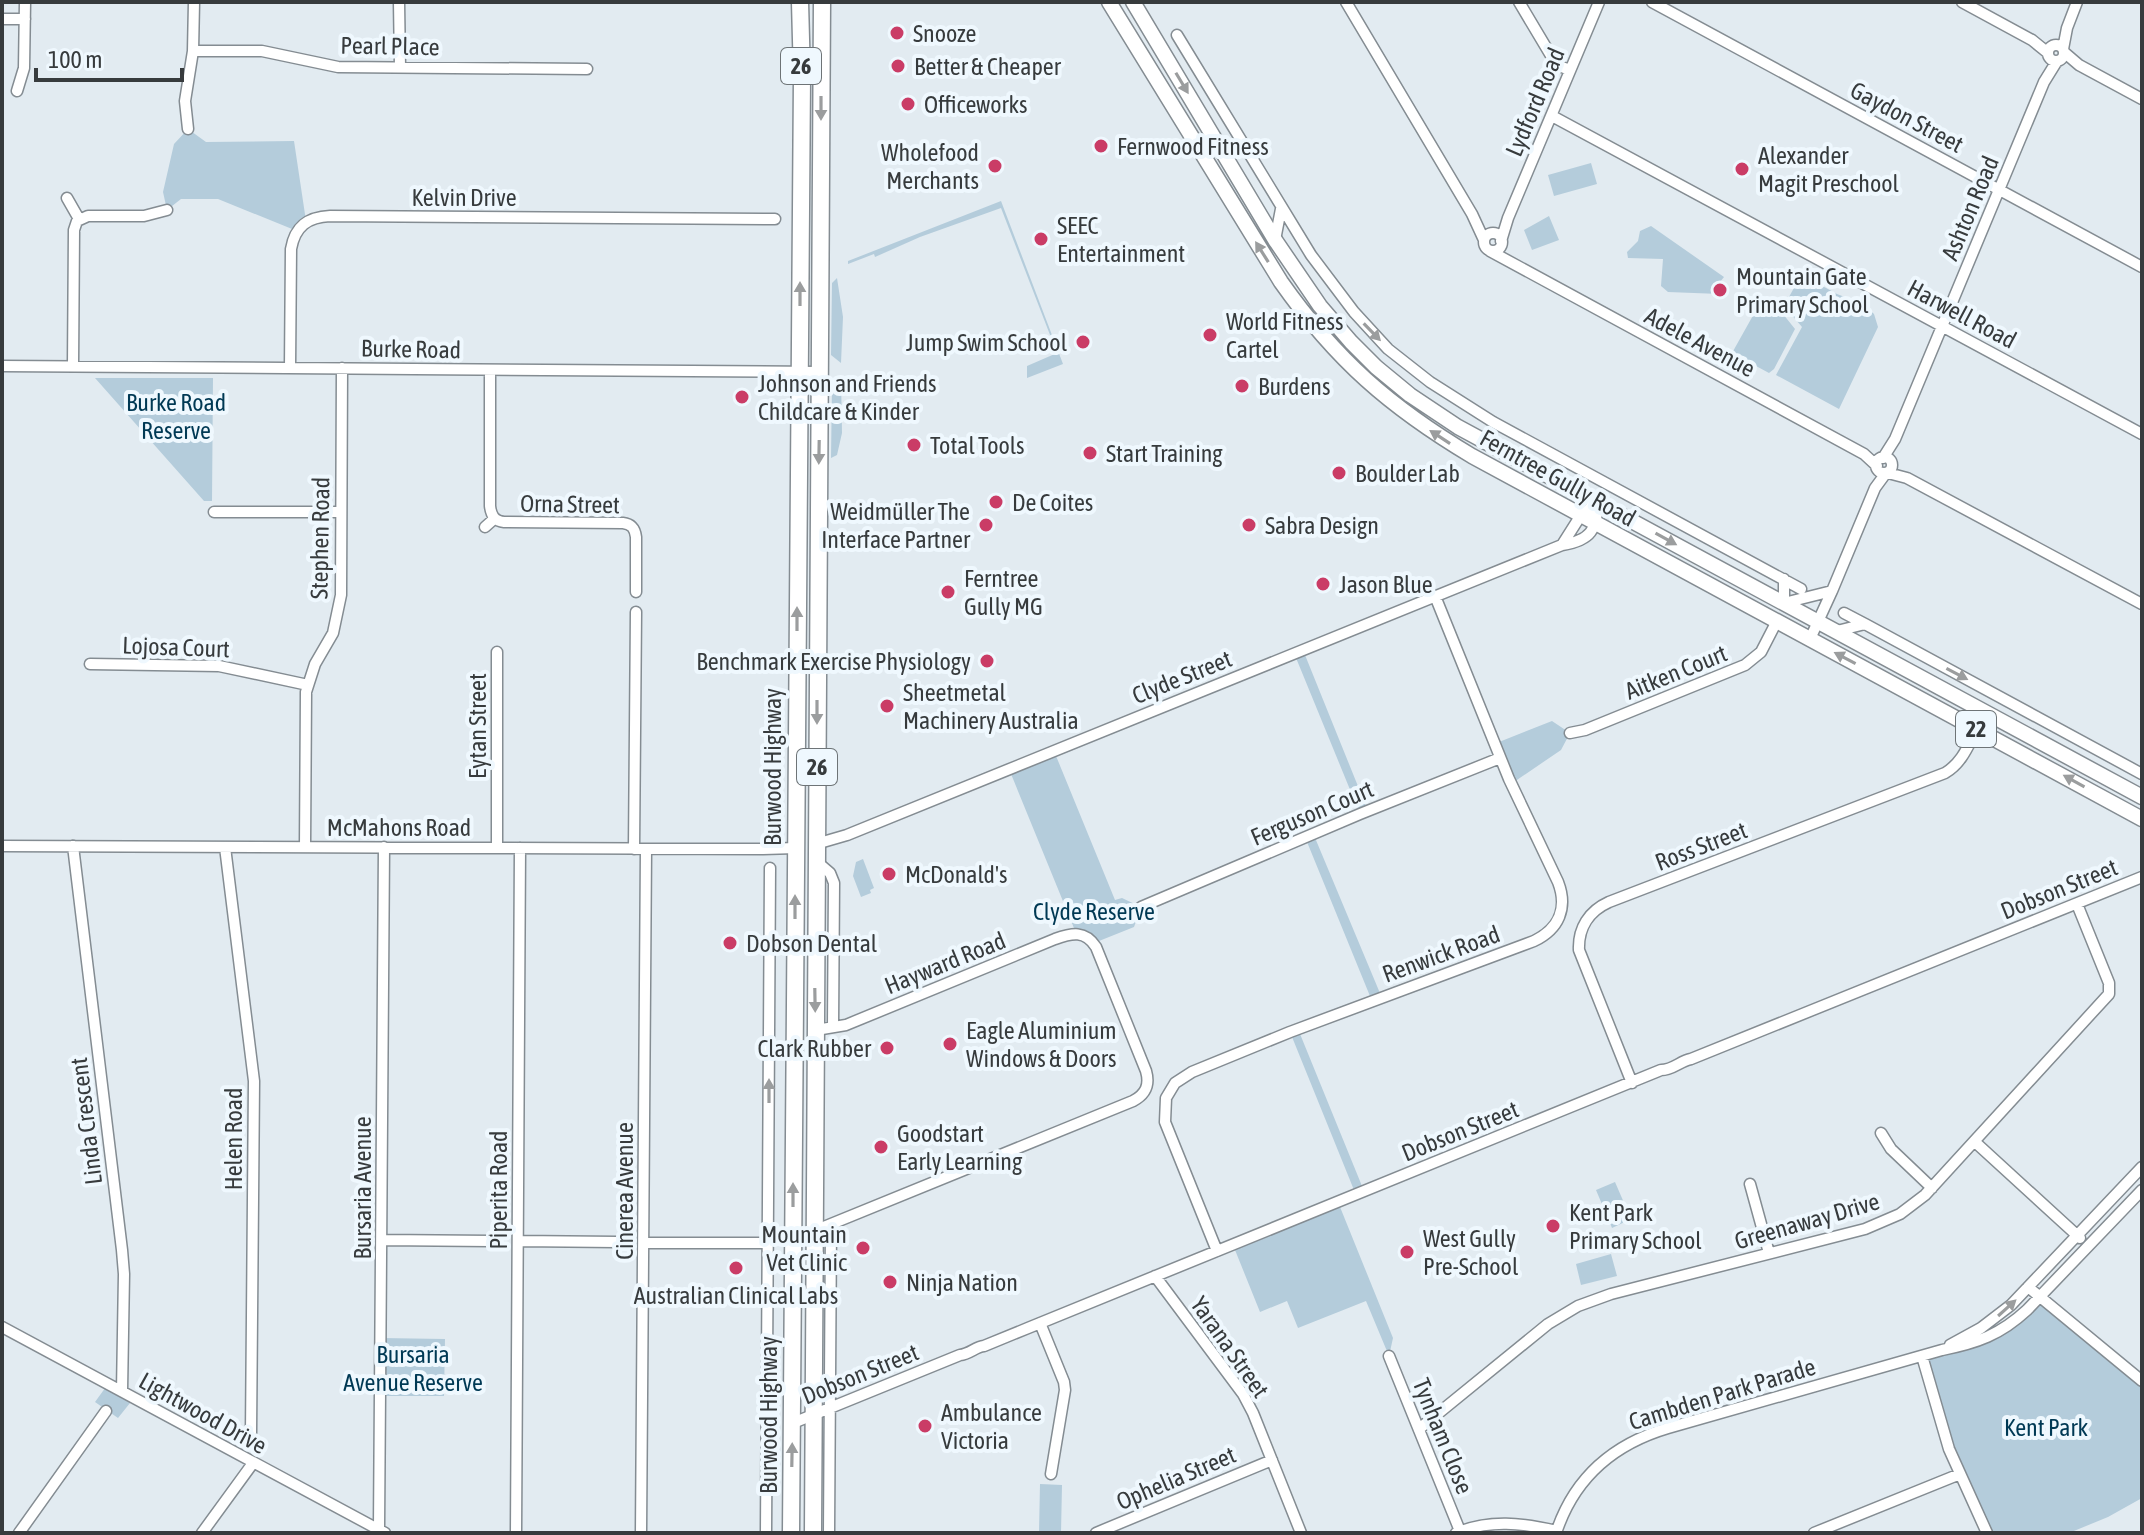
<svg xmlns="http://www.w3.org/2000/svg" width="2144" height="1535" viewBox="0 0 2144 1535" font-family="'Asap Condensed',sans-serif">
<style>
.green{fill:#b4ccdb}
.lines{fill:none;stroke-linecap:round;stroke-linejoin:round}
.minor-casing{stroke:#848c92;stroke-width:13}
.major-casing{stroke:#848c92;stroke-width:17}
.highway-casing{stroke:#848c92;stroke-width:19}
.minor{stroke:#fff;stroke-width:10}
.major{stroke:#fff;stroke-width:14}
.highway{stroke:#fff;stroke-width:16}
.oneway{fill:#9b9d9e}
.poi-dot{fill:#ca3c66;stroke:#eff8fe;stroke-width:3}
.labels{text-anchor:middle;dominant-baseline:central;stroke-width:8;stroke-linejoin:round;paint-order:stroke}
.shield{fill:#eff8fe;stroke:#6e7477;stroke-width:2}
.shield-label{font-size:22px;font-weight:bold;fill:#373b3d}
.poi-label{font-size:24px;fill:#373b3d;stroke:#eff8fe;text-anchor:start}
.street-label{font-size:24px;fill:#373b3d;stroke:#eff8fe}
.park-label{font-size:24px;fill:#003954;stroke:#eff8fe}
</style>
<rect width="100%" height="100%" fill="#e2ebf1"/>
<path class="green" d="M188,129L206,142L294,141L306,221L297,231L218,199H181L167,210L163,192L174,144Z
M1591,163L1597,184L1554,196L1548,175Z
M1001,201L1063,364L1027,378V366L1057,353L1001,208L920,237L875,257L874,254L848,264V261Z
M1549,216L1559,240L1532,250L1524,230Z
M1651,226L1724,277L1720,282V294L1668,292L1661,286L1663,259L1628,258L1627,252L1638,241L1640,231Z
M1800,277H1806L1837,294L1865,305L1874,314L1878,327L1839,409L1776,375L1802,327L1784,306Z
M837,278L843,317L841,363L831,355L832,283Z
M1760,303L1783,314L1795,329L1774,369L1769,373L1732,353Z
M841,377L842,433L837,455L831,458L832,385L835,379Z
M95,378H213L212,501H204Z
M1303,650L1368,811L1360,814L1294,653Z
M1552,721L1570,733L1561,750L1511,784L1494,744Z
M1054,751L1115,900L1122,898L1141,907L1134,927L1094,943L1076,933L1009,769Z
M1313,833L1382,998L1372,1001L1305,837Z
M863,859L874,888L870,890L871,893L861,897L853,876L856,862Z
M1298,1029L1364,1191L1356,1195L1290,1032Z
M1615,1182L1631,1219L1612,1228L1596,1190Z
M1338,1202L1393,1338L1389,1356L1366,1301L1298,1328L1287,1301L1260,1312L1233,1245Z
M1611,1254L1617,1276L1581,1285L1576,1264Z
M2040,1298L2142,1381V1498L2108,1517L2069,1533H1987L1960,1474L1922,1356L1974,1344Z
M381,1338L445,1339L444,1396H380Z
M108,1384L134,1398L118,1418L95,1402Z
M1040,1484L1062,1485L1061,1533H1039Z"/>
<g class="lines">
<g class="minor-casing">
<path id="minor" d="M399,2L400,67
M1346,2L1472,214L1484,240
M1519,2L1553,59L1559,66L1570,70
M1652,2L2142,267
M1962,2L2032,40L2048,53
M2,19H25
M1177,35L1311,255L1354,312L1388,349L1430,382L1493,422L1801,589
M2048 53a8 8 0 1 1 16 0a8 8 0 1 1-16 0Z
M2063,49L2067,28L2077,2
M193,51H262L338,67L587,69
M2065,53L2079,65L2142,99
M17,91L24,68L25,2
M1552,116L2142,434
M188,129L185,101L193,51L194,2
M67,198L79,219
M1484 242a9 9 0 1 1 18 0a9 9 0 1 1-18 0Z
M1275,240L1281,209
M1501,241L1508,218L1599,2
M1490,251L1864,454L1877,466
M2,366L819,372
M73,366L74,230L77,221L88,216H144L167,210
M290,368L291,249C295,226 308,217 330,216L775,219
M490,370V506C491,515 494,521 504,522L623,523C632,524 635,529 636,537V592
M1876 465a8 8 0 1 1 16 0a8 8 0 1 1-16 0Z
M1883,458L1895,439L2044,82L2057,61
M1888,473L1907,478L2142,604
M214,512H341
M485,527L494,519
M1562,545L1581,515L1598,502
M1784,579V603L1832,591
M1844,613L1865,624
M1837,631L1865,624L2142,774
M1810,639L1832,591L1875,488L1886,473
M90,664L219,666L308,685
M1570,733L1585,730L1745,665L1761,652L1777,621
M816,844L847,835L1562,545C1592,540 1596,530 1598,502
M2,846L763,849L796,848
M73,846L122,1250L124,1274L122,1391
M225,847L254,1081L251,1433
M305,847L306,692L315,664L333,633L341,595L342,368
M497,848V652
M634,849L636,612
M816,861L830,873L834,883L833,1027
M1141,907L1360,814L1500,758
M1632,1083L1579,950C1578,928 1589,911 1609,902L1945,773C1962,763 1968,746 1977,729
M1881,1133L1891,1149L1932,1188
M1975,1142L2080,1238
M1750,1184L1769,1253
M814,1231L1133,1101C1146,1094 1150,1085 1146,1071L1096,947C1085,930 1072,933 1055,939L846,1025L816,1030
M382,1240L491,1241
M518,1241L617,1242
M644,1243H768
M1217,1251L1165,1122L1166,1098L1175,1083L1192,1072L1290,1032L1534,941C1559,929 1568,908 1558,882L1509,779L1435,596
M1155,1276L1243,1394L1253,1413L1301,1533
M2028,1287L2142,1381
M1040,1323L1064,1382L1065,1390L1051,1474
M2,1327L385,1533
M1950,1345L1981,1328L2011,1305L2142,1167
M1389,1356L1460,1531
M1922,1356L1949,1449L1987,1533
M793,1423L960,1355C970,1354 975,1347 984,1346L1028,1328L1661,1070C1673,1070 1680,1061 1691,1059L2142,877
M1419,1429L1548,1324L1578,1306L1611,1294L1865,1229L1900,1214L1925,1195L2109,994V983L2077,904
M379,1529L384,847
M19,1533L106,1411
M202,1533L253,1463
M516,1533L520,848
M641,1533L646,849
M766,1533L770,868
M829,1533L831,1225
M1096,1533L1272,1460
M1456,1533C1490,1519 1522,1523 1557,1531
M1556,1533C1574,1478 1614,1444 1668,1428L1942,1350C1977,1343 2000,1335 2027,1310L2142,1190
M1814,1533L1960,1474"/>
</g>
<g class="major-casing">
<path id="major" d="M1109,2L1281,282C1336,360 1390,407 1472,456L2142,819
M1133,2L1275,240L1320,306L1351,342L1376,367L1410,395L1458,427L2142,797"/>
</g>
<g class="highway-casing">
<path id="highway" d="M791,1533L802,77L800,2
M813,1533L822,2"/>
</g>
<use href="#minor" class="minor"/>
<use href="#major" class="major"/>
<use href="#highway" class="highway"/>
</g>
<defs><path id="oneway-solid" d="M-6-.8H1V-3.2L6.5 0L1 3.2V.8H-6Z" transform="scale(2)"/></defs>
<g class="oneway">
<use href="#oneway-solid" transform="translate(1182 83) rotate(59)"/>
<use href="#oneway-solid" transform="translate(821 108) rotate(90)"/>
<use href="#oneway-solid" transform="translate(1262 252) rotate(-122)"/>
<use href="#oneway-solid" transform="translate(800 294) rotate(-90)"/>
<use href="#oneway-solid" transform="translate(1372 332) rotate(46)"/>
<use href="#oneway-solid" transform="translate(1440 437) rotate(-147)"/>
<use href="#oneway-solid" transform="translate(819 452) rotate(91)"/>
<use href="#oneway-solid" transform="translate(1666 539) rotate(29)"/>
<use href="#oneway-solid" transform="translate(797 619) rotate(-90)"/>
<use href="#oneway-solid" transform="translate(1845 658) rotate(-152)"/>
<use href="#oneway-solid" transform="translate(1957 674) rotate(28)"/>
<use href="#oneway-solid" transform="translate(817 712) rotate(90)"/>
<use href="#oneway-solid" transform="translate(2074 781) rotate(-151)"/>
<use href="#oneway-solid" transform="translate(795 907) rotate(-90)"/>
<use href="#oneway-solid" transform="translate(815 1000) rotate(89)"/>
<use href="#oneway-solid" transform="translate(769 1091) rotate(-90)"/>
<use href="#oneway-solid" transform="translate(793 1195) rotate(-90)"/>
<use href="#oneway-solid" transform="translate(2007 1308) rotate(-42)"/>
<use href="#oneway-solid" transform="translate(792 1455) rotate(-89)"/>
</g>
<g class="poi-dot">
<circle cx="897" cy="33" r="8"/>
<circle cx="898" cy="66" r="8"/>
<circle cx="908" cy="104" r="8"/>
<circle cx="1101" cy="146" r="8"/>
<circle cx="995" cy="166" r="8"/>
<circle cx="1742" cy="169" r="8"/>
<circle cx="1041" cy="239" r="8"/>
<circle cx="1720" cy="290" r="8"/>
<circle cx="1210" cy="335" r="8"/>
<circle cx="1083" cy="342" r="8"/>
<circle cx="1242" cy="386" r="8"/>
<circle cx="742" cy="397" r="8"/>
<circle cx="914" cy="445" r="8"/>
<circle cx="1090" cy="453" r="8"/>
<circle cx="1339" cy="473" r="8"/>
<circle cx="996" cy="502" r="8"/>
<circle cx="986" cy="525" r="8"/>
<circle cx="1249" cy="525" r="8"/>
<circle cx="1323" cy="584" r="8"/>
<circle cx="948" cy="592" r="8"/>
<circle cx="987" cy="661" r="8"/>
<circle cx="887" cy="706" r="8"/>
<circle cx="889" cy="874" r="8"/>
<circle cx="730" cy="943" r="8"/>
<circle cx="950" cy="1044" r="8"/>
<circle cx="887" cy="1048" r="8"/>
<circle cx="881" cy="1147" r="8"/>
<circle cx="1553" cy="1226" r="8"/>
<circle cx="863" cy="1248" r="8"/>
<circle cx="1407" cy="1252" r="8"/>
<circle cx="736" cy="1268" r="8"/>
<circle cx="890" cy="1282" r="8"/>
<circle cx="925" cy="1426" r="8"/>
</g>
<g class="labels">
<g class="shield">
<rect x="781" y="48" width="40" height="36" rx="6"/>
<rect x="1956" y="711" width="40" height="36" rx="6"/>
<rect x="797" y="749" width="40" height="36" rx="6"/>
</g>
<g class="shield-label">
<text x="801" y="66">26</text>
<text x="1976" y="729">22</text>
<text x="817" y="767">26</text>
</g>
<g class="poi-label">
<text x="913" y="33">Snooze</text>
<text x="914" y="66">Better &amp; Cheaper</text>
<text x="924" y="104">Officeworks</text>
<text x="1117" y="146">Fernwood Fitness</text>
<text x="979" y="152" text-anchor="end">Wholefood<tspan x="979" dy="28">Merchants</tspan></text>
<text x="1758" y="155">Alexander<tspan x="1758" dy="28">Magit Preschool</tspan></text>
<text x="1057" y="225">SEEC<tspan x="1057" dy="28">Entertainment</tspan></text>
<text x="1736" y="276">Mountain Gate<tspan x="1736" dy="28">Primary School</tspan></text>
<text x="1226" y="321">World Fitness<tspan x="1226" dy="28">Cartel</tspan></text>
<text x="1067" y="342" text-anchor="end">Jump Swim School</text>
<text x="758" y="383">Johnson and Friends<tspan x="758" dy="28">Childcare &amp; Kinder</tspan></text>
<text x="1258" y="386">Burdens</text>
<text x="930" y="445">Total Tools</text>
<text x="1106" y="453">Start Training</text>
<text x="1355" y="473">Boulder Lab</text>
<text x="1012" y="502">De Coites</text>
<text x="970" y="511" text-anchor="end">Weidmüller The<tspan x="970" dy="28">Interface Partner</tspan></text>
<text x="1265" y="525">Sabra Design</text>
<text x="964" y="578">Ferntree<tspan x="964" dy="28">Gully MG</tspan></text>
<text x="1339" y="584">Jason Blue</text>
<text x="971" y="661" text-anchor="end">Benchmark Exercise Physiology</text>
<text x="903" y="692">Sheetmetal<tspan x="903" dy="28">Machinery Australia</tspan></text>
<text x="905" y="874">McDonald's</text>
<text x="746" y="943">Dobson Dental</text>
<text x="966" y="1030">Eagle Aluminium<tspan x="966" dy="28">Windows &amp; Doors</tspan></text>
<text x="871" y="1048" text-anchor="end">Clark Rubber</text>
<text x="897" y="1133">Goodstart<tspan x="897" dy="28">Early Learning</tspan></text>
<text x="1569" y="1212">Kent Park<tspan x="1569" dy="28">Primary School</tspan></text>
<text x="847" y="1234" text-anchor="end">Mountain<tspan x="847" dy="28">Vet Clinic</tspan></text>
<text x="1423" y="1238">West Gully<tspan x="1423" dy="28">Pre-School</tspan></text>
<text x="906" y="1282">Ninja Nation</text>
<text x="736" y="1295" text-anchor="middle">Australian Clinical Labs</text>
<text x="941" y="1412">Ambulance<tspan x="941" dy="28">Victoria</tspan></text>
</g>
<g class="street-label">
<text transform="translate(390 46) rotate(1)">Pearl Place</text>
<text transform="translate(1535 102) rotate(-67)">Lydford Road</text>
<text transform="translate(1907 117) rotate(28)">Gaydon Street</text>
<text x="464" y="197">Kelvin Drive</text>
<text transform="translate(1970 208) rotate(-67)">Ashton Road</text>
<text transform="translate(1962 314) rotate(28)">Harwell Road</text>
<text transform="translate(1700 342) rotate(28)">Adele Avenue</text>
<text transform="translate(411 349) rotate(1)">Burke Road</text>
<text transform="translate(1558 478) rotate(29)">Ferntree Gully Road</text>
<text transform="translate(570 504) rotate(1)">Orna Street</text>
<text transform="translate(320 538) rotate(-89)">Stephen Road</text>
<text transform="translate(176 647) rotate(2)">Lojosa Court</text>
<text transform="translate(1676 672) rotate(-22)">Aitken Court</text>
<text transform="translate(1182 677) rotate(-22)">Clyde Street</text>
<text transform="translate(477 726) rotate(-90)">Eytan Street</text>
<text transform="translate(772 767) rotate(-90)">Burwood Highway</text>
<text transform="translate(1312 813) rotate(-23)">Ferguson Court</text>
<text x="399" y="827">McMahons Road</text>
<text transform="translate(1701 846) rotate(-21)">Ross Street</text>
<text transform="translate(2059 889) rotate(-22)">Dobson Street</text>
<text transform="translate(1441 954) rotate(-20)">Renwick Road</text>
<text transform="translate(945 963) rotate(-22)">Hayward Road</text>
<text transform="translate(86 1121) rotate(-97)">Linda Crescent</text>
<text transform="translate(1460 1131) rotate(-22)">Dobson Street</text>
<text transform="translate(233 1139) rotate(-90)">Helen Road</text>
<text transform="translate(362 1188) rotate(-90)">Bursaria Avenue</text>
<text transform="translate(498 1190) rotate(-90)">Piperita Road</text>
<text transform="translate(624 1191) rotate(-90)">Cinerea Avenue</text>
<text transform="translate(1807 1221) rotate(-16)">Greenaway Drive</text>
<text transform="translate(1230 1347) rotate(55)">Yarana Street</text>
<text transform="translate(860 1374) rotate(-22)">Dobson Street</text>
<text transform="translate(1722 1394) rotate(-17)">Cambden Park Parade</text>
<text transform="translate(203 1413) rotate(29)">Lightwood Drive</text>
<text transform="translate(768 1415) rotate(-90)">Burwood Highway</text>
<text transform="translate(1443 1436) rotate(68)">Tynham Close</text>
<text transform="translate(1176 1478) rotate(-23)">Ophelia Street</text>
</g>
<g class="park-label">
<text x="176" y="402">Burke Road<tspan x="176" dy="28">Reserve</tspan></text>
<text x="1094" y="911">Clyde Reserve</text>
<text x="413" y="1354">Bursaria<tspan x="413" dy="28">Avenue Reserve</tspan></text>
<text x="2046" y="1427">Kent Park</text>
</g>
</g>
<rect width="2144" height="1535" fill="none" stroke="#373b3d" stroke-width="8"/>
<path d="M36 68v12h146v-12" fill="none" stroke="#373b3d" stroke-width="4"/>
<text x="48" y="68" font-size="24" fill="#373b3d" stroke="#eff8fe" stroke-width="6" paint-order="stroke">100 m</text>
</svg>
